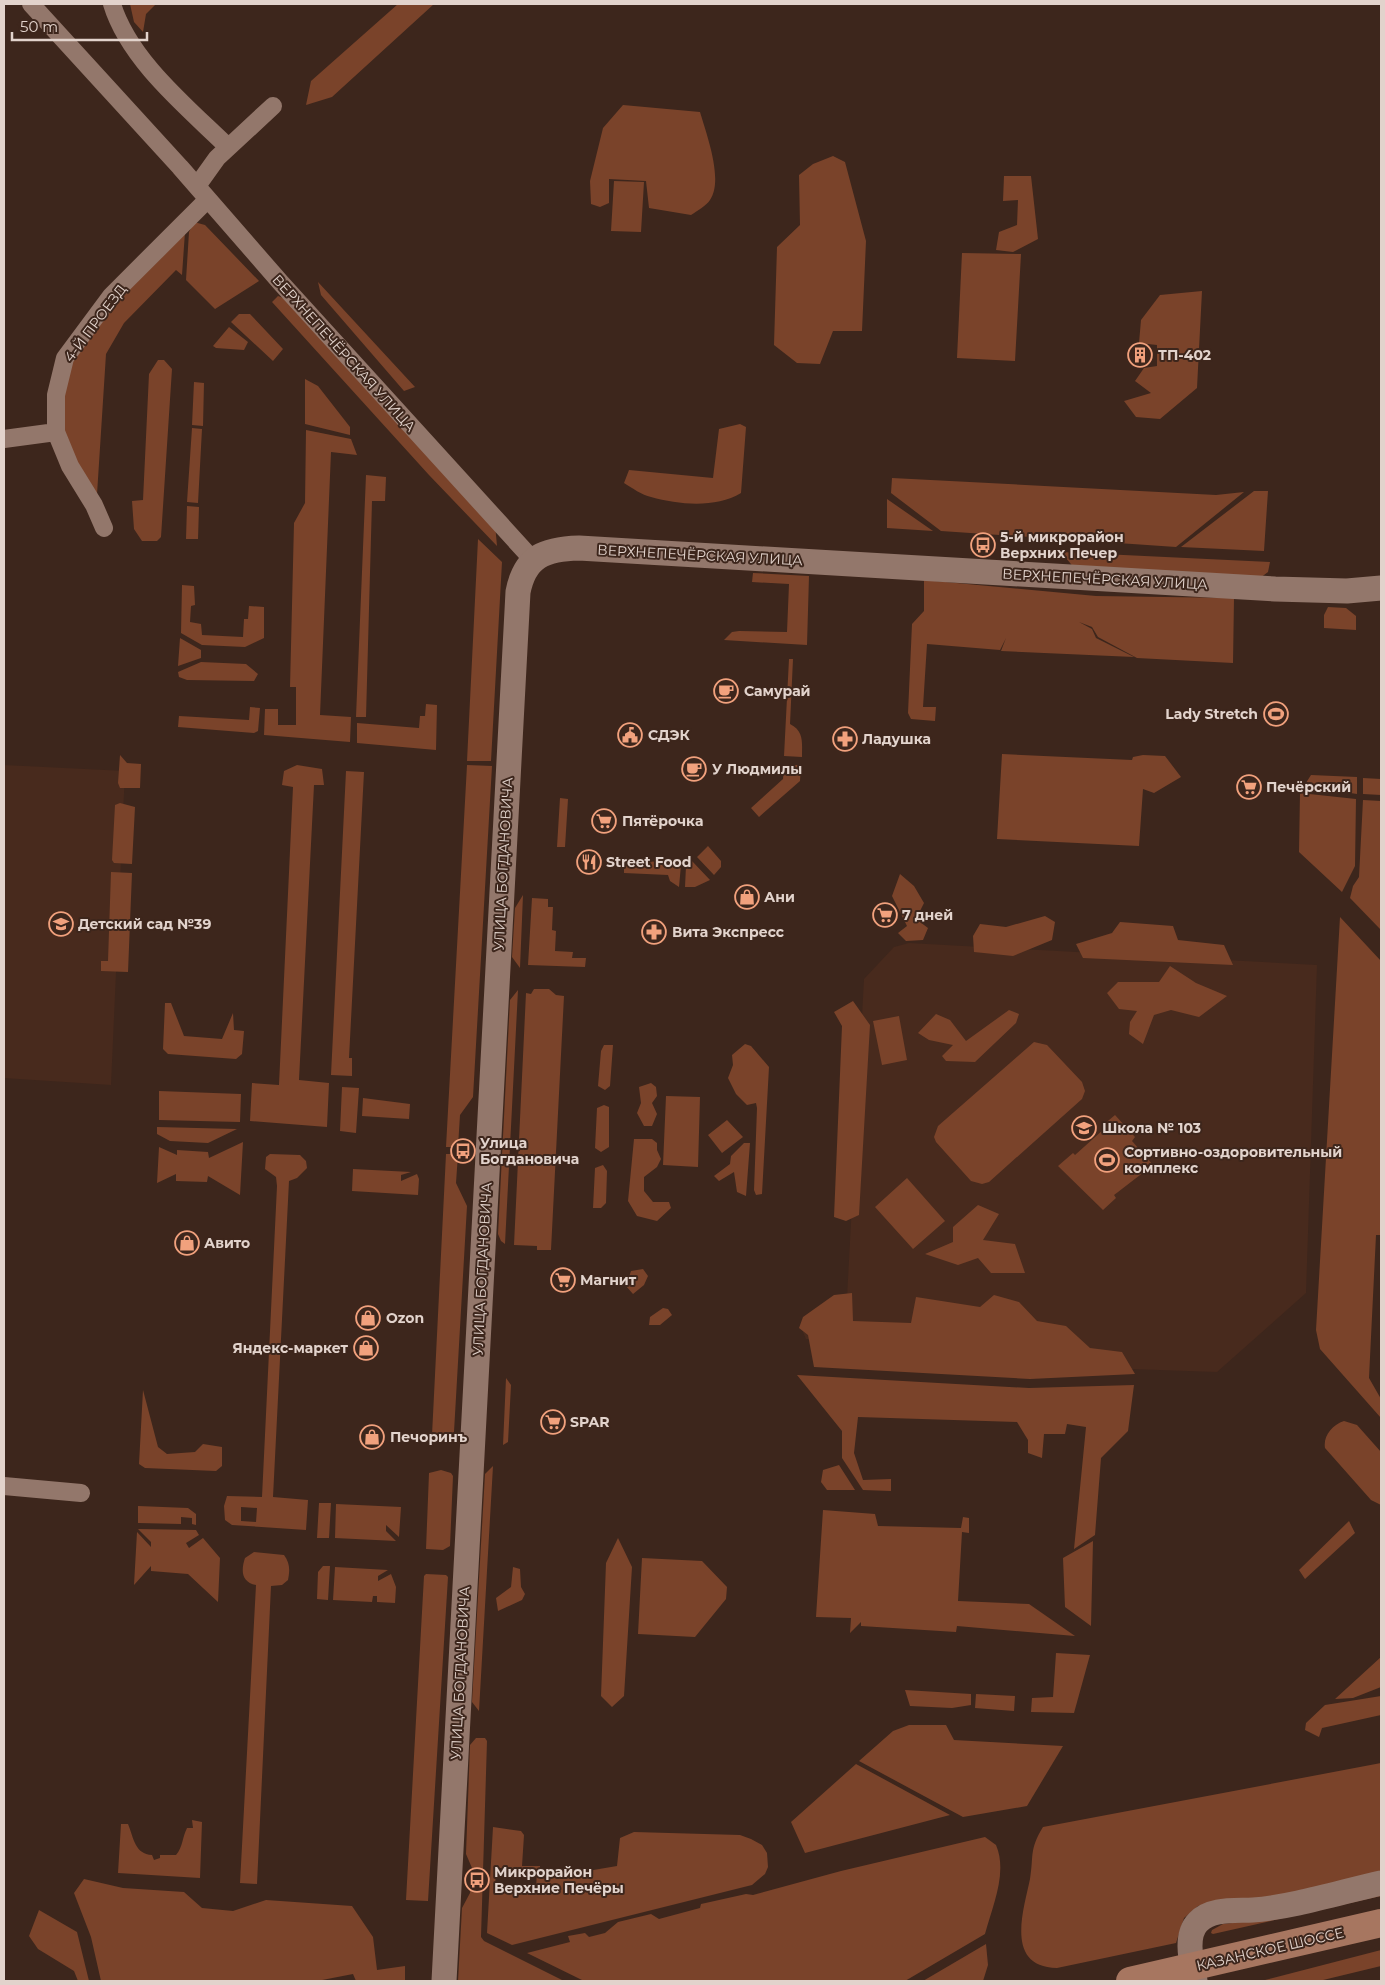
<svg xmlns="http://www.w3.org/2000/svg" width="1385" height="1985" viewBox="0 0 1385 1985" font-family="Montserrat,sans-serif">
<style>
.built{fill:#482a1d}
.green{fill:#7a432a;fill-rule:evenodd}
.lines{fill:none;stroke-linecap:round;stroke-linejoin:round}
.street{stroke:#93776b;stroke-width:18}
.secondary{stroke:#93776b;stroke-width:25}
.primary{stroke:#a77660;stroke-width:28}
.labels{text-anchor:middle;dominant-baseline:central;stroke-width:4;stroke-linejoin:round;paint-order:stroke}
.street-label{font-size:14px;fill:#e2d3cc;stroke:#3d261c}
.poi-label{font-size:14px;font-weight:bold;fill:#e2d3cc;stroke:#3d261c;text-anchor:start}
</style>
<rect width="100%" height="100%" fill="#3d261c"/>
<path class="built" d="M4,765L125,771L111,1085L4,1078Z
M909,943L1317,965L1306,1293L1217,1372L1073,1367L1053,1346L806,1339L803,1332L812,1319L847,1298L864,979L894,947Z"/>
<path class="green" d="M130,4H156L146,14L143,32L134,22Z
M398,4H434L332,97L306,105L311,81Z
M623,105L700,112C706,133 724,180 710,200C706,206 697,211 691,215L649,208L646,181L609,179V203L600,207L591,204L590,181L603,128Z
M833,156L845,162L866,241L862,331H833L820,364L797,363L774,345L777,247L800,225L799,175L813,164Z
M1004,176H1031L1038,239L1013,252L996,250L999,232L1017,225L1018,200L1003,201Z
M614,181L644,182L641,232L611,231Z
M194,222L205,225L259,281L215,309L186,280L189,232Z
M185,232L182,275L176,270L124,323L106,354L96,510L58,437L65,358L111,296Z
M962,253L1021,254L1015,361L957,358Z
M318,282L415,387L404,391L321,295Z
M1202,291L1197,388L1160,419L1136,417L1124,401L1151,393L1135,381L1144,368L1157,366V345L1139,343L1141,320L1160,295Z
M278,296L286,299L495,524L497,546L429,475L272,302Z
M239,314H250L283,349L273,361L231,322Z
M229,327L248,342L244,350L216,348L213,346Z
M158,360H164L172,369L161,537L157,541H142L134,529L132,501L143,500L149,374Z
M305,379L318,386L350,427V435L305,424Z
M194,382L204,383L203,426L192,425Z
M740,424L746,427L741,493C716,508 680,505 651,497C642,495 632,488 624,483L629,470L713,478L719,429Z
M192,428L202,429L198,503L187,502Z
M306,430L351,439L357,455L331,452L320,715L351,717L350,742L264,735L265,709H278V725H296V687H290L294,523L305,503Z
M366,475L386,477L385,501H372L366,717H356Z
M892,478L1216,495L1244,492L1176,547L941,531L891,493Z
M1254,491H1268L1264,551L1181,547Z
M887,499L933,531L887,528Z
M187,506L199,507L198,539H186Z
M478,539L502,562L491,761H467Z
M1061,552L1270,562L1268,572L1260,578L1075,569Z
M753,573L809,576L807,645L724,640L732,632L739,631L787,632L789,584L752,582Z
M924,580L1096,596L1234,598L1233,663L1137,658L1098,637L1092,627L1079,622L1092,629L1096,638L1134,657L1001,651L1006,638L1000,650L927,644L923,707H936L935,721L911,719L908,713L912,624L924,611Z
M182,585L194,586L195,605L191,606L190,622L201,624L202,635L243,637L244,619H248L249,606L264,607V638L245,647L202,645L181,633Z
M1328,607L1346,608L1356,616V630L1324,628V615Z
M180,638L201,650V658L178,666Z
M789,659H793L790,724C804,731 802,742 802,757L784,756Z
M201,662L246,664L258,674L254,681L187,680L179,677L178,672Z
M426,704L437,705L436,750L357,743V723L419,728L420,716H425Z
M250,707L260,708L258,731L254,733L178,727L179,716L249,720Z
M1002,754L1132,760L1133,757L1143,755L1165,756L1181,777L1154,793L1143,789L1139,846L997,839Z
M120,755L127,763L141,764L140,788H120L118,783Z
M297,765L322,769L324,785H314L299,1080L329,1083L327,1127L250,1121L252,1083L279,1085L293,787L282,785L284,771Z
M467,765L492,766L473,1097L460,1115L458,1147H446Z
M784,765H801L800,781L759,817L751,808L783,779Z
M346,771L364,772L349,1058H352V1076L331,1075Z
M1311,775L1357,777V794L1304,786Z
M1363,778L1381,779V795L1363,794Z
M1300,793L1356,799L1355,866L1342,892L1299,852Z
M560,798L568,799L565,847H557Z
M1363,800L1381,801V930L1350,898L1353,886L1359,877Z
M120,803L135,807L132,864L114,863L112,860L115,805Z
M708,846L721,861V867L714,875L697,857Z
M624,861L673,862L681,865L679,887L670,881L668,875L624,873Z
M692,861L710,880L695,887H685L686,866Z
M111,872L132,873L128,972L101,971V961H108Z
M900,874L914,886L924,903L916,919L928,928L923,940L906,941L898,933L907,926L892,896Z
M523,895L520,968L512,957L515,908Z
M532,898L548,899V907H553L552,930L556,931L555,951L573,952L572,958H586L585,967L528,965Z
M1045,916L1055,922L1052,940L1013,956L974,952L973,936L980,924L1006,927Z
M1340,917L1381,961V1235H1376L1369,1378L1381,1399V1418L1320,1349L1316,1330Z
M1120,922L1173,926L1178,940L1224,945L1233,965L1083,958L1076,944L1112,933Z
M1170,966L1196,983L1227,996L1199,1017L1171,1010L1154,1015L1143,1044L1129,1034L1130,1022L1137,1011L1119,1009L1107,993L1118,982H1159Z
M534,989H549L556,995L564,996L551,1250H537V1246L514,1245L526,993L531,994Z
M518,990L505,1244L501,1241L498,1234L510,1000Z
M853,1001L870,1025L859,1215L846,1221L834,1217L842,1026L834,1012Z
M165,1003H171L184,1036L222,1039L233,1013L234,1030L244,1031L242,1054L236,1059L168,1054L163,1049Z
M1009,1010L1019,1014L1016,1023L975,1062L946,1061L942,1056L953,1045L929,1040L918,1033L936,1014L950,1020L966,1041Z
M899,1016L907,1060L882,1065L873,1021Z
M1034,1042L1047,1045L1082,1082L1085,1091L1082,1099L989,1182L982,1184L971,1181L936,1142L934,1137L938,1126Z
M745,1044L751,1046L769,1067L762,1194L756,1195L754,1190L757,1108L756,1103L747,1105L736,1094L728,1078L733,1065L732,1055Z
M604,1045H613L610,1086L605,1090L598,1086L601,1051Z
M651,1083L656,1087L657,1096L652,1103L657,1114L652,1126H644L637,1113L641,1103L639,1087Z
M342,1087L359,1088L356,1133L340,1131Z
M159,1091L241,1094L240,1122L159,1120Z
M666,1096L700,1097L698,1167L663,1165Z
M363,1098L410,1104L409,1119L362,1116Z
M604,1105L609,1107V1147L601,1152L595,1148L597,1108Z
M1115,1115L1135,1137L1132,1141L1153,1165L1118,1192L1114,1195L1116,1198L1103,1210L1058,1166L1073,1153L1075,1155L1104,1129L1102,1126Z
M727,1120L743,1137L722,1153L708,1135Z
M157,1127L237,1129L208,1143L170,1141L157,1134Z
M634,1139H652L657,1143V1150L661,1159L657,1167L644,1177V1191L653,1202H669L671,1208L657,1221L637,1216L628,1201Z
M243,1142L240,1195L208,1176L207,1182L176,1181V1174L157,1183L159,1147L177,1155V1150L208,1152L209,1158Z
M744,1143H750L746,1196L737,1192L734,1172L719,1181L714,1176L730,1164L731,1156Z
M270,1154L300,1155L306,1161L307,1168L297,1178L289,1181L273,1497L308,1500L306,1530L232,1525L225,1520L224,1506L227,1496L262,1497L277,1186L276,1177L265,1169L266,1157ZM241,1507L257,1508L256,1522L241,1521Z
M446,1154H458L456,1183L467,1206L454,1432C447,1438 441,1438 432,1435Z
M603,1165L607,1171L606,1203L601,1208H593L595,1168Z
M353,1169L411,1172L401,1175V1181L417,1174L419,1179L418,1195L352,1191Z
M907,1178L945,1221L913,1249L875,1207Z
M978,1205L999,1214L983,1240L1015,1244L1025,1273H991L978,1258L958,1265L925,1254L953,1242V1227Z
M643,1269L648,1276L644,1285L633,1294L626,1286L631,1271Z
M852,1293L853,1321L911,1323L916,1297L980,1307L994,1295L1019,1302L1037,1321L1066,1326L1090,1348L1122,1352L1135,1374L1030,1379L814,1367L808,1335L799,1328L803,1317L834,1295Z
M663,1308L668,1309L672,1315L660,1325H649L650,1317Z
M797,1375L1029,1388L1134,1385L1128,1431L1101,1458L1095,1535L1074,1549L1086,1427L1067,1424L1065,1434H1044L1042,1458L1028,1453V1440L1017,1422L858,1417L854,1453L863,1480L891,1479V1491L863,1490L842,1458V1431Z
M506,1378L511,1385L508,1442L503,1445Z
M143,1390L158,1447L167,1454L195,1452L203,1444L222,1447V1466L216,1471L145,1468L139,1464Z
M1344,1421L1357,1425L1381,1452V1505L1371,1500L1325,1448C1323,1436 1332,1425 1344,1421Z
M839,1465L855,1490H827L821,1482L823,1470Z
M493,1466L479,1711L472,1702L485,1474Z
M441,1470L451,1473L453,1476L450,1546L443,1550L426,1549L429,1473Z
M319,1503H331L329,1538H317Z
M336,1504L401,1507L399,1537L386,1525V1531L396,1541L335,1538Z
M138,1506L188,1508L196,1514V1525L192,1524V1518L181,1517V1524L138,1523Z
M823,1510L875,1514L878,1526L961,1528L963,1517L969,1518V1533L962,1532L958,1601L1029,1604L1075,1636L957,1626L956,1632L861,1626V1622L850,1633L851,1618L816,1617Z
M1349,1521L1355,1533L1305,1579L1299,1570Z
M138,1529L196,1530L199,1535L186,1543L189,1548L203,1538L220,1558L218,1602L188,1574L151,1571V1566L134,1585L137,1532L151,1547V1542Z
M618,1538L632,1567L624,1696L612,1707L601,1696L606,1563Z
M1093,1541L1091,1626L1065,1607L1063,1558Z
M254,1552L284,1555C290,1563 290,1570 288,1580L282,1585L271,1586L257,1884L240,1883L256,1585C241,1582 241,1570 245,1558Z
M642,1558L702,1561L727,1587L726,1599L695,1637L638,1634Z
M323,1566H330L328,1600L317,1599L318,1572Z
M335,1567L388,1570L378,1576V1581L391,1574L396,1587L395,1603L377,1602V1596H373L372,1602L333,1600Z
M513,1567L520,1569L521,1587L525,1594L522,1600L498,1611L496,1598L511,1587Z
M426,1574L446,1575L448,1577L428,1901L406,1900L424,1576Z
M1056,1653L1090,1655L1074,1713L1031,1712L1032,1698L1053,1697Z
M1381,1657V1687L1353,1698L1335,1699Z
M905,1690L971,1694V1705L952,1708L910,1706Z
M976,1694L1015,1696L1014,1711L975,1708Z
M1381,1696V1715L1322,1728L1319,1737L1305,1730L1306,1723L1325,1705Z
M909,1725H946L954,1740L1063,1746L1027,1806L963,1817L859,1761L893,1731Z
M476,1738H485L487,1741L481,1937L484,1941L564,1981H458L462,1908L470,1893L472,1868L466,1854L470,1745Z
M1381,1763V1873L1264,1899L1222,1900L1198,1906L1184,1918L1176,1943L1057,1968C1005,1967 1023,1912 1030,1879C1034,1855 1029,1850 1043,1827Z
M856,1764L950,1815L805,1853L791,1822Z
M192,1820L202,1822L200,1878L118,1873L121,1824H128C134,1839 135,1854 152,1855L154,1860L160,1858V1855H176C183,1847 182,1838 187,1828H193Z
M493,1827L521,1831L524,1835L522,1866H540V1879L617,1866L620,1838L634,1832L740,1835L751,1839L762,1845L767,1853L768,1867L765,1874L752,1885L512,1945L487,1933ZM496,1868L537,1869L536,1891L495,1889Z
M985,1837L996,1845C1008,1873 992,1907 985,1934L905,1981H584L527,1953L570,1942L568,1936L585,1933L589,1937L605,1933L618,1922L651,1914L659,1919L700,1908L701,1904L746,1894L753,1895L841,1871Z
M84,1879L123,1888L184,1892L202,1908L233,1911L266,1900L352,1906L373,1937L377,1970L405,1966V1981H356L353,1974L317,1981H101L91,1937L74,1893Z
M1381,1893V1896L1213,1934L1211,1933L1212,1930L1223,1924L1269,1919Z
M39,1910L77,1932L89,1981H78L74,1971L38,1949L29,1936Z
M986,1944L988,1965L983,1981H923Z
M1381,1950V1966L1319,1981H1261Z"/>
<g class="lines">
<path class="street" d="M31,4L180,167L281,283L533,560
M112,4C129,60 187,107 228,147
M197,186L217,158L273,106
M4,439L56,432
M104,528L94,505L70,466L56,432V395L65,358L111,296L207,200
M4,1486L81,1493"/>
<path class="secondary" d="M444,1981L518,592C525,556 545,549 579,548L1275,589L1347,591L1381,588
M1195,1981C1192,1964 1184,1936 1198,1922C1211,1908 1235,1911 1253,1910C1293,1907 1341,1892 1381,1883"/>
<path class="primary" d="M1130,1981L1381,1923"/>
</g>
<defs>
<g id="building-ring" transform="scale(1.25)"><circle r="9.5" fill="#3d261c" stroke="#f1a17d" stroke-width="1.5"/><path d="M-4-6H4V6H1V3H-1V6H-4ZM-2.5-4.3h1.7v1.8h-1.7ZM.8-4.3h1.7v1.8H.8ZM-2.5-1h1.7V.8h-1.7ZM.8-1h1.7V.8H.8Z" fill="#f1a17d"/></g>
<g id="bus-ring" transform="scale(1.25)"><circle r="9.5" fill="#3d261c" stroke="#f1a17d" stroke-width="1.5"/><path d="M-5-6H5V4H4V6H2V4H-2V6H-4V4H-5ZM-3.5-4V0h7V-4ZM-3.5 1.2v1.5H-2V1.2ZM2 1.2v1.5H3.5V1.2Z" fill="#f1a17d"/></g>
<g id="cafe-ring" transform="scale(1.25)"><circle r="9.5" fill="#3d261c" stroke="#f1a17d" stroke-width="1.5"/><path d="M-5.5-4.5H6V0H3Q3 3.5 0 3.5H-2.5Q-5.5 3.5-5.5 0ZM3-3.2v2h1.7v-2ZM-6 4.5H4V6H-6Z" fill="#f1a17d"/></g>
<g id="stadium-ring" transform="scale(1.25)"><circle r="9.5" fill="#3d261c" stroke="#f1a17d" stroke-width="1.5"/><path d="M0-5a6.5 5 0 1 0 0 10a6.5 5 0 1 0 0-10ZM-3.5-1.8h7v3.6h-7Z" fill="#f1a17d"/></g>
<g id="civic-ring" transform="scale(1.25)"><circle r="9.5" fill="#3d261c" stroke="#f1a17d" stroke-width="1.5"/><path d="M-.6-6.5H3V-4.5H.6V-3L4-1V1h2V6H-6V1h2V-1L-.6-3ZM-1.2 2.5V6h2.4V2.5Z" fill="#f1a17d"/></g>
<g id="pharmacy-ring" transform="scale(1.25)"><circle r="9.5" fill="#3d261c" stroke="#f1a17d" stroke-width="1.5"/><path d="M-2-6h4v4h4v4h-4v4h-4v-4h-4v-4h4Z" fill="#f1a17d"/></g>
<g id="supermarket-ring" transform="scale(1.25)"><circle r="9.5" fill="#3d261c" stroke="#f1a17d" stroke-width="1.5"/><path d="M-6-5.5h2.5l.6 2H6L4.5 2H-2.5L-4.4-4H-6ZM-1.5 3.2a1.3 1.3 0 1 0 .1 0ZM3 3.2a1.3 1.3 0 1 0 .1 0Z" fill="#f1a17d"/></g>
<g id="restaurant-ring" transform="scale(1.25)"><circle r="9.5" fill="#3d261c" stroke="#f1a17d" stroke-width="1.5"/><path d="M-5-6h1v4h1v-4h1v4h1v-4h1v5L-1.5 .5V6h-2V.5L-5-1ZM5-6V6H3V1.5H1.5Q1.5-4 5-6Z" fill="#f1a17d"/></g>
<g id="shop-ring" transform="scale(1.25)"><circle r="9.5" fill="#3d261c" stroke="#f1a17d" stroke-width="1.5"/><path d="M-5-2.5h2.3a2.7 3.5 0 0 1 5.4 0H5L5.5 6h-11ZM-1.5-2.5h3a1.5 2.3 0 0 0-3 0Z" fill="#f1a17d"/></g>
<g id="school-ring" transform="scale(1.25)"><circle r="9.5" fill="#3d261c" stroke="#f1a17d" stroke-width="1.5"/><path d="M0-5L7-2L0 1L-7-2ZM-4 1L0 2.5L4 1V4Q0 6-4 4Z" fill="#f1a17d"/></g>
</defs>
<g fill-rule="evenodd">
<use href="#building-ring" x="1140" y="355"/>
<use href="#bus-ring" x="983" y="545"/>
<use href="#cafe-ring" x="726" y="691"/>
<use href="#stadium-ring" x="1276" y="714"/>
<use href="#civic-ring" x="630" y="735"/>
<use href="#pharmacy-ring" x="845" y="739"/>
<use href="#cafe-ring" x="694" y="769"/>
<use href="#supermarket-ring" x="1249" y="787"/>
<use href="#supermarket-ring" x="604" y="821"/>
<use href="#restaurant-ring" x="589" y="862"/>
<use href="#shop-ring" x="747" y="897"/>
<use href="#supermarket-ring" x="885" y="915"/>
<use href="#school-ring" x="61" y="924"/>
<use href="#pharmacy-ring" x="654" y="932"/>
<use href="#school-ring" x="1084" y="1128"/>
<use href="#bus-ring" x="463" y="1151"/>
<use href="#stadium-ring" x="1107" y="1160"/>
<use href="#shop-ring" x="187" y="1243"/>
<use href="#supermarket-ring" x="563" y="1280"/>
<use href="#shop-ring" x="368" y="1318"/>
<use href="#shop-ring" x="366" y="1348"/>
<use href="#supermarket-ring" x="553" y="1422"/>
<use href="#shop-ring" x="372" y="1437"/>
<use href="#bus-ring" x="477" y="1880"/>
</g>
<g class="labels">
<g class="street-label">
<text transform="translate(95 323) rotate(-53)">4-Й ПРОЕЗД</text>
<text transform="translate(344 353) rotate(48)">ВЕРХНЕПЕЧЁРСКАЯ УЛИЦА</text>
<text transform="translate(700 555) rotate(3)">ВЕРХНЕПЕЧЁРСКАЯ УЛИЦА</text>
<text transform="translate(1105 579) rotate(3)">ВЕРХНЕПЕЧЁРСКАЯ УЛИЦА</text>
<text transform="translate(503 864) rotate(-87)">УЛИЦА БОГДАНОВИЧА</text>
<text transform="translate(482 1269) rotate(-87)">УЛИЦА БОГДАНОВИЧА</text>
<text transform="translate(460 1673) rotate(-87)">УЛИЦА БОГДАНОВИЧА</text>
<text transform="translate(1270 1949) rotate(-13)">КАЗАНСКОЕ ШОССЕ</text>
</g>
<g class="poi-label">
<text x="1158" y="355">ТП-402</text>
<text x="1000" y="537">5-й микрорайон<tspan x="1000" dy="16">Верхних Печер</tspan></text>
<text x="744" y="691">Самурай</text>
<text x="1258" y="714" text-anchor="end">Lady Stretch</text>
<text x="648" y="735">СДЭК</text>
<text x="862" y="739">Ладушка</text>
<text x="712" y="769">У Людмилы</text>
<text x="1266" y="787">Печёрский</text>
<text x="622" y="821">Пятёрочка</text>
<text x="606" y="862">Street Food</text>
<text x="764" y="897">Ани</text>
<text x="902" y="915">7 дней</text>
<text x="78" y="924">Детский сад №39</text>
<text x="672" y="932">Вита Экспресс</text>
<text x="1102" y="1128">Школа № 103</text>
<text x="480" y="1143">Улица<tspan x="480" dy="16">Богдановича</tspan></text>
<text x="1124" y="1152">Сортивно-оздоровительный<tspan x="1124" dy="16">комплекс</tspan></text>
<text x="204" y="1243">Авито</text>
<text x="580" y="1280">Магнит</text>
<text x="386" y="1318">Ozon</text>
<text x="348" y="1348" text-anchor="end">Яндекс-маркет</text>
<text x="570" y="1422">SPAR</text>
<text x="390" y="1437">Печоринъ</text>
<text x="494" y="1872">Микрорайон<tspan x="494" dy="16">Верхние Печёры</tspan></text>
</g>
</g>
<rect width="1385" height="1985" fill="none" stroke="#e2d3cc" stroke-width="10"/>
<path d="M12 32v8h135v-8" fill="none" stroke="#e2d3cc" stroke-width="2.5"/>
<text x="20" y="32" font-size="15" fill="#e2d3cc" stroke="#3d261c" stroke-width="4" paint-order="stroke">50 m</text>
</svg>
